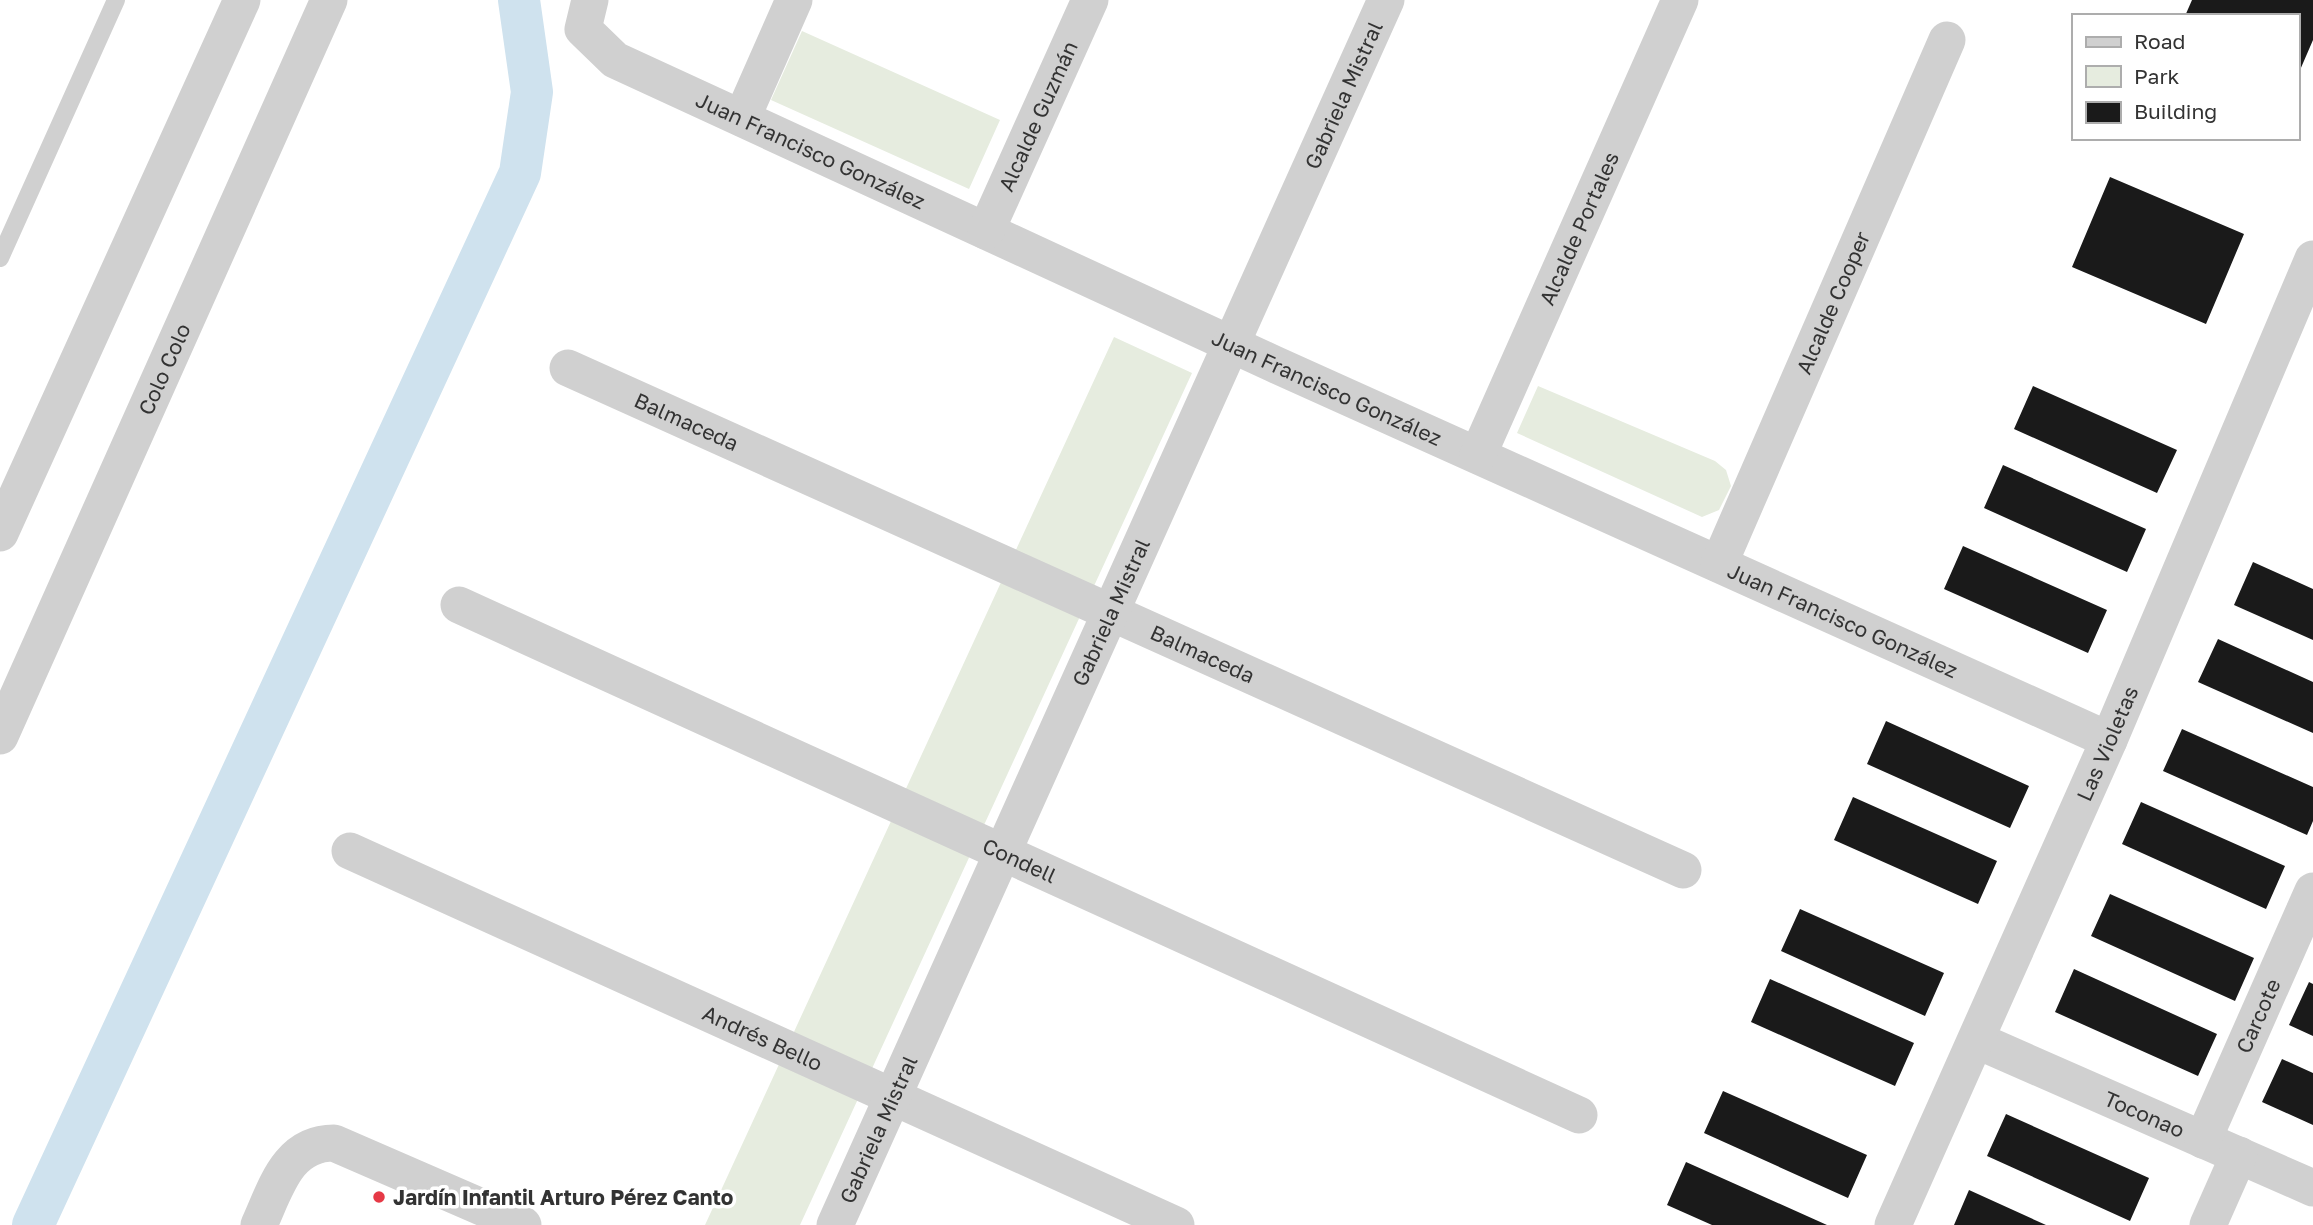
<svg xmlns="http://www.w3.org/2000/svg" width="2313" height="1225" viewBox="0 0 2313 1225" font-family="'Golos Text',sans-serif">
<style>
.green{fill:#e6ecdf}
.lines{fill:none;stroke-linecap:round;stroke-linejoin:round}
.canal{stroke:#cfe2ee;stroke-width:42}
.building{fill:#1a1a1a}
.lane{stroke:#d0d0d0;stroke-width:18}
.street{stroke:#d0d0d0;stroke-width:37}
.poi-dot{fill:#e63946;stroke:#fff;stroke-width:2.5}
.labels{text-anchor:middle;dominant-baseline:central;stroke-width:7;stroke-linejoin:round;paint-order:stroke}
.street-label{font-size:21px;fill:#333;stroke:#fff}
.poi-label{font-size:21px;font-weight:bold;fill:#333;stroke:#fff;text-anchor:start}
</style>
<rect width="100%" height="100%" fill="#fff"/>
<path class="green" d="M802,31L1000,120L969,189L771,100Z
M1114,337L1192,373L800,1225H705Z
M1538,386L1715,461L1726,470L1731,486L1719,510L1702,517L1517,433Z"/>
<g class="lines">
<path class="canal" d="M33,1225L520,173L532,92L519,0"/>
</g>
<path class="building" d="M2192,0H2313V40L2297,77V16H2185Z
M2110,177L2244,234L2206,324L2072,267Z
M2033,386L2177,450L2157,493L2014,429Z
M2003,465L2146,529L2127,572L1984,508Z
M1963,546L2107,610L2088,653L1944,589Z
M2253,562L2313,589V640L2234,605Z
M2218,639L2313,682V733L2198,682Z
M1886,721L2029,786L2010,828L1867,764Z
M2182,729L2313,787V821L2307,835L2163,771Z
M1853,797L1997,861L1978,904L1834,840Z
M2141,802L2285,866L2266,909L2122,844Z
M2110,894L2254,958L2235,1001L2091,936Z
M1800,909L1944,973L1925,1016L1781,951Z
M2074,969L2217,1034L2198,1076L2055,1012Z
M1770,979L1914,1043L1895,1086L1751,1022Z
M2309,982L2313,984V1036L2289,1025Z
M2282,1059L2313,1073V1125L2262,1102Z
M1723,1091L1867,1155L1848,1198L1704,1133Z
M2006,1114L2149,1178L2130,1221L1987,1156Z
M1686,1162L1827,1225H1712L1667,1205Z
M1969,1190L2046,1225H1954Z"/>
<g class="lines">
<path class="lane" d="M0,258L116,0"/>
<g class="street">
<path id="s1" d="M590,0L583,29L615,60L1274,364L2109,740"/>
<path d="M742,118L794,0"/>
<path id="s2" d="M986,231L1090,0"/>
<path id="s3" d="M568,368L1683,870"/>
<path id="s4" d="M1478,455L1680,0"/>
<path d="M0,533L242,0"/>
<path id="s5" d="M1719,564L1947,40"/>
<path id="s6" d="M459,605L1579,1115"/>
<path id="s7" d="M0,736L329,0"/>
<path id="s8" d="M350,851L1176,1225"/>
<path id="s9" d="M1976,1040L2313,1188"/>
<path id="s10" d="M2203,1140L2313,891"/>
<path d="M259,1225C276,1188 287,1143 334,1143L523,1225"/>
<path id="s11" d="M835,1225L1386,0"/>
<path id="s12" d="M1893,1225L2109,740L2313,259"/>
<path d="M2208,1225L2239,1155"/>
</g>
</g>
<circle class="poi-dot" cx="379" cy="1197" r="7"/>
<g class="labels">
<g class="street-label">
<text stroke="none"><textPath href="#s11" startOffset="1239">Gabriela Mistral</textPath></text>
<text stroke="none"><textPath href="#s2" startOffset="126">Alcalde Guzmán</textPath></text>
<text stroke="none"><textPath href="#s1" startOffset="290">Juan Francisco González</textPath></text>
<text stroke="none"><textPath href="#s4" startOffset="248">Alcalde Portales</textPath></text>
<text stroke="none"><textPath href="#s5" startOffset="285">Alcalde Cooper</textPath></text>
<text stroke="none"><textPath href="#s7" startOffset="402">Colo Colo</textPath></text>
<text stroke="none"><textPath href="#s1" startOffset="858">Juan Francisco González</textPath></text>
<text stroke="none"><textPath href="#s3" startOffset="130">Balmaceda</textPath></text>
<text stroke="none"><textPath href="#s11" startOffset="672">Gabriela Mistral</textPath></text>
<text stroke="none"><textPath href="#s1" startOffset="1424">Juan Francisco González</textPath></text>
<text stroke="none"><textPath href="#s3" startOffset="696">Balmaceda</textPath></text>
<text stroke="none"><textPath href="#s12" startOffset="527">Las Violetas</textPath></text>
<text stroke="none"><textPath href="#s6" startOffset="616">Condell</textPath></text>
<text stroke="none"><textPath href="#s10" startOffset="136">Carcote</textPath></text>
<text stroke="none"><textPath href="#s8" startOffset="453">Andrés Bello</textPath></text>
<text stroke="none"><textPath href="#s9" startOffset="184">Toconao</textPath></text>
<text stroke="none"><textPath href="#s11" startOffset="105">Gabriela Mistral</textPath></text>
</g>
<g class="poi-label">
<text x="393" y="1197">Jardín Infantil Arturo Pérez Canto</text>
</g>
</g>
<rect x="2072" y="14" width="228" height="126" fill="#ffffff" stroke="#adadad" stroke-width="2"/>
<rect x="2086" y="37" width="35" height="10" fill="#d0d0d0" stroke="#adadad" stroke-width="2"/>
<text x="2134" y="49" font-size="21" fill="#333333">Road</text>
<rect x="2086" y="66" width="35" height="21" fill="#e6ecdf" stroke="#adadad" stroke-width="2"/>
<text x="2134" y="84" font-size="21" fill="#333333">Park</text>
<rect x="2086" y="102" width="35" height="21" fill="#1a1a1a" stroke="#adadad" stroke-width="2"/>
<text x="2134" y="119" font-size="21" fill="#333333">Building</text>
</svg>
